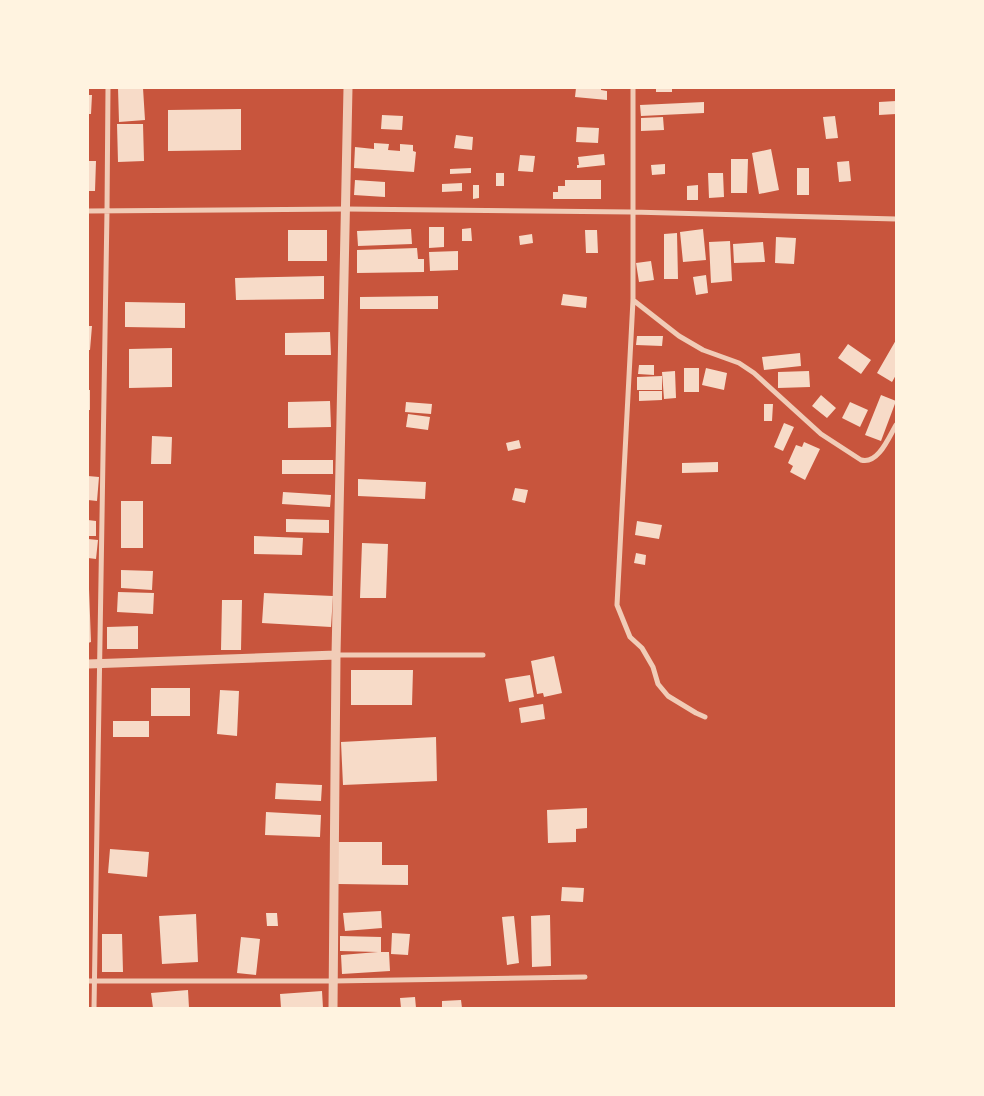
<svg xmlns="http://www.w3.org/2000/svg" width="984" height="1096" viewBox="0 0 984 1096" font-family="Georgia,serif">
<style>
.building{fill:#f7dbc8}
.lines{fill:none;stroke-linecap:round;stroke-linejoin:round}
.minor{stroke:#f1ccb7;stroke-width:5}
.tertiary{stroke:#f1ccb7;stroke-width:9}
</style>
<rect width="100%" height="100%" fill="#c8553d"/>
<path class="building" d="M118,88H143L145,120L119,122Z
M576,88H601V90L607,91V100L575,97Z
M656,88H672V92H656Z
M88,95H92L91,114H88Z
M896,101V114L879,115V102Z
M704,102V113L641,116L640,105Z
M241,109V150L168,151V110Z
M382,115L403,116L402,130L381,129Z
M835,116L838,138L826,139L823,117Z
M663,117L664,130L641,131V118Z
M117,124H143L144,161L118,162Z
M577,127L599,128L598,143L576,142Z
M456,135L473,137L472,150L454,148Z
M374,143L389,144L388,150L400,151V144L413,145V151L416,152L414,172L354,168L355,147L374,149Z
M771,149L779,190L759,194L752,153Z
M604,154L605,165L577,168V165H579L578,157Z
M520,155L535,156L533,172L518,171Z
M731,159H748L747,193H731Z
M88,161H96L95,191H88Z
M849,161L851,181L839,182L837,162Z
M665,164V174L652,175L651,165Z
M471,168V173L450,174V169Z
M797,168H809V195H797Z
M496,173H504V186H496Z
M708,173H723L724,197L709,198Z
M355,180L385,182V197L354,195Z
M565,180H601V199H553V192H558V186H565Z
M462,183V191L442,192V184Z
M473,185H479V198L473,199Z
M698,185V200H687V186Z
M429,227H444V247L429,248Z
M471,228L472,241H462V229Z
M411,229L412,244L358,246L357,231Z
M703,229L706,260L683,262L680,232Z
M288,230H327V261H288Z
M585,230H597L598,253H586Z
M677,233L678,279H664V234Z
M532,234L533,243L520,245L519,236Z
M776,237L796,238L794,264L775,263Z
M730,241L732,281L711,283L709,242Z
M763,242L765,262L734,263L733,244Z
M417,248L418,259H424V272L357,273V250Z
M458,251V270L430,271L429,252Z
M651,261L654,280L639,282L636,263Z
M706,275L708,293L696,295L693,277Z
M324,276V299L236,300L235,278Z
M563,294L587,297L586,308L561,305Z
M438,296V309H360V297Z
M125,302L185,303V328L125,327Z
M88,326H92L90,350H88Z
M330,332L331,355H285V333Z
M637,336H663L662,346L636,345Z
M896,340V375L892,382L877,373Z
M848,344L871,360L861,374L838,358Z
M172,348V387L129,388V349Z
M800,353L801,366L764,370L762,357Z
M639,365H654V375L638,374Z
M684,368H699V392H684Z
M706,368L727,373L724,390L702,385Z
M675,371L676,398L664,399L662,372Z
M809,371L810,387L778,388V372Z
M662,376V390H637V377Z
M88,390H90V410H88Z
M639,391H662V400L639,401Z
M821,395L836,408L827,418L812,406Z
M881,395L896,401L881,441L865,435Z
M330,401L331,427L288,428V402Z
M406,402L432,404L431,414L405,412Z
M850,402L868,410L860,427L842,418Z
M764,404H773L772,421H764Z
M408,414L430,417L428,430L406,427Z
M784,423L794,427L783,451L774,447Z
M152,436L172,437L171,464H151Z
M519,440L521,448L508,451L506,443Z
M804,442L820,449L805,480L790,472L793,466L788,463L796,445L802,447Z
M282,460H333V474H282Z
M718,462V472L682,473V463Z
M88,476L99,477L97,501L88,500Z
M358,479L426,482L425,499L358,496Z
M515,488L528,490L525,503L512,500Z
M283,492L331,495L330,507L282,504Z
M121,501H143V548H121Z
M286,519L329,520V533L286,532Z
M88,520L96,521V536H88Z
M637,521L662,525L659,539L635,535Z
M254,536L303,538L302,555L254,554Z
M88,539L98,540L96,559L88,558Z
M362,543L388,544L386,598H360Z
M636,553L646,555L645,565L634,563Z
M121,570L153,571L152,590L121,588Z
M88,589H89L91,642L88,643Z
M118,592L154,593L153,614L117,612Z
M264,593L333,596L331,627L262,623Z
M222,600H242L241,650H221Z
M138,626V649H107V627Z
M554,656L562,693L544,697L543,693L537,694L531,661Z
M351,670H413L412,705H351Z
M530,675L534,697L509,702L505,679Z
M151,688H190V716H151Z
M220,690L239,691L237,736L217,734Z
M543,704L545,719L521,723L519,708Z
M113,721H149V737H113Z
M436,737L437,781L343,785L341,742Z
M276,783L322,785L321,801L275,799Z
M587,808V828L576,829V842L548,843L547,810Z
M266,812L321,815L320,837L265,835Z
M338,842H382V865H408V885L338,884Z
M110,849L149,852L147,877L108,873Z
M562,887L584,888L583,902L561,901Z
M381,911L382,928L345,931L343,913Z
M266,913H277L278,926H267Z
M196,914L198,962L162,964L159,916Z
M550,915L551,966L532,967L531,916Z
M514,916L519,963L507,965L502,917Z
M392,933L410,934L408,955L391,954Z
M102,934H122L123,972H102Z
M340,936L381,937V952H389L390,971L342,974L341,955L378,952L340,951Z
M241,937L260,939L256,975L237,973Z
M188,990L189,1008H153L151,993Z
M322,991L323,1008H281L280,994Z
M415,997L416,1008H401L400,998Z
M461,1000L462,1008H442V1001Z"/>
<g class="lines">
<path class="minor" d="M633,88V300L617,605L630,637L642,648L653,667L658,684L668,696L696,713L705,717
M88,211L346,209L632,212L896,219
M633,300L679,336L703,350L739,363L754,373L821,434L861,460C878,465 889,437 896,425
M336,655H483
M88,981H333L585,977
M94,1008L107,211L108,88"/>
<path class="tertiary" d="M88,664L336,655
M333,1008L336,655L348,88"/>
</g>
<rect width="984" height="1096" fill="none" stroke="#fff3e0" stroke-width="178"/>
</svg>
